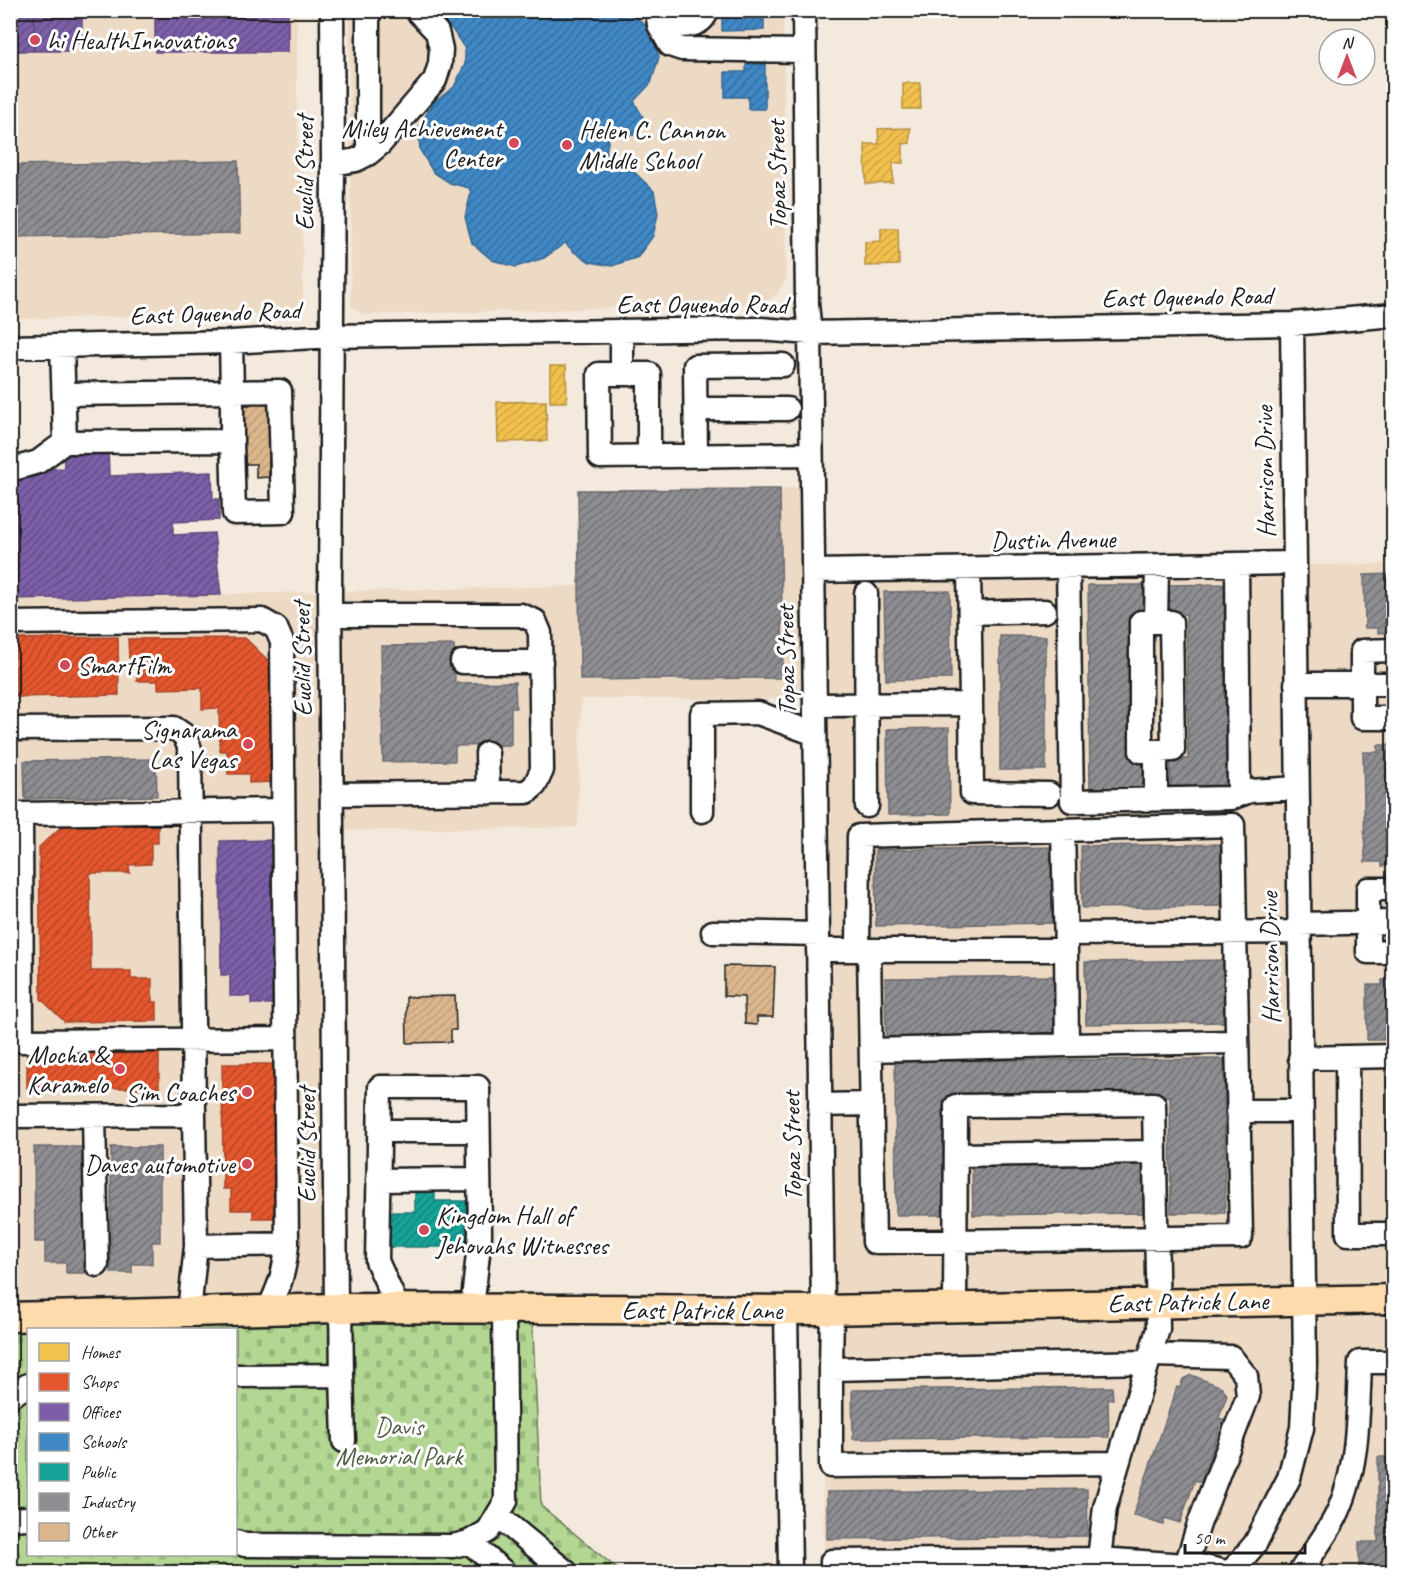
<svg xmlns="http://www.w3.org/2000/svg" width="1404" height="1583" viewBox="0 0 1404 1583" font-family="Caveat,sans-serif">
<style>
.built{fill:#eddac5}
.cemetery{fill:url(#cemetery-stones);stroke:#687a57;stroke-width:1.5;fill-rule:evenodd}
.homes{fill:url(#homes-hatch);stroke:#b2903f;stroke-width:1.5}
.shops{fill:url(#shops-hatch);stroke:#a84529;stroke-width:1.5}
.offices{fill:url(#offices-hatch);stroke:#5e4a7d;stroke-width:1.5}
.schools{fill:url(#schools-hatch);stroke:#346892;stroke-width:1.5}
.public{fill:url(#public-hatch);stroke:#187a73;stroke-width:1.5}
.industry{fill:url(#industry-hatch);stroke:#6b6b6f;stroke-width:1.5}
.building{fill:url(#building-hatch);stroke:#1c1c1c;stroke-width:1.5}
.lines{fill:none;stroke-linecap:round;stroke-linejoin:round}
.minor-casing{stroke:#1c1c1c;stroke-width:27}
.major-casing{stroke:#1c1c1c;stroke-width:33}
.minor{stroke:#fff;stroke-width:22}
.major{stroke:#fedbac;stroke-width:28}
.poi-dot{fill:#d1495b;stroke:#fff;stroke-width:2}
.labels{text-anchor:middle;dominant-baseline:central;stroke-width:6;stroke-linejoin:round;paint-order:stroke}
.poi-label{font-size:26px;fill:#1c1c1c;stroke:#fff;text-anchor:end}
.street-label{font-size:26px;fill:#1c1c1c;stroke:#fff}
.park-label{font-size:26px;fill:#515d45;stroke:#fff}
</style>
<defs>
<pattern id="cemetery-stones" width="16" height="16" patternUnits="userSpaceOnUse" patternTransform="scale(1.5)"><rect width="16" height="16" fill="#b3d792"/><path d="M2 7V4a2 2 0 0 1 4 0v3zM10 15v-3a2 2 0 0 1 4 0v3z" fill="#99b87d"/></pattern>
<pattern id="homes-hatch" width="6" height="6" patternUnits="userSpaceOnUse" patternTransform="scale(1.5)"><rect width="6" height="6" fill="#f2c14e"/><path d="M-1 1l2-2M0 6l6-6M5 7l2-2" fill="none" stroke="#cfa544"/></pattern>
<pattern id="shops-hatch" width="6" height="6" patternUnits="userSpaceOnUse" patternTransform="scale(1.5)"><rect width="6" height="6" fill="#e4572e"/><path d="M-1 1l2-2M0 6l6-6M5 7l2-2" fill="none" stroke="#b84726"/></pattern>
<pattern id="offices-hatch" width="6" height="6" patternUnits="userSpaceOnUse" patternTransform="scale(1.5)"><rect width="6" height="6" fill="#7b5ea7"/><path d="M-1 1l2-2M0 6l6-6M5 7l2-2" fill="none" stroke="#644d87"/></pattern>
<pattern id="schools-hatch" width="6" height="6" patternUnits="userSpaceOnUse" patternTransform="scale(1.5)"><rect width="6" height="6" fill="#3f88c5"/><path d="M-1 1l2-2M0 6l6-6M5 7l2-2" fill="none" stroke="#346e9f"/></pattern>
<pattern id="public-hatch" width="6" height="6" patternUnits="userSpaceOnUse" patternTransform="scale(1.5)"><rect width="6" height="6" fill="#17a398"/><path d="M-1 1l2-2M0 6l6-6M5 7l2-2" fill="none" stroke="#14847b"/></pattern>
<pattern id="industry-hatch" width="6" height="6" patternUnits="userSpaceOnUse" patternTransform="scale(1.5)"><rect width="6" height="6" fill="#8d8d92"/><path d="M-1 1l2-2M0 6l6-6M5 7l2-2" fill="none" stroke="#727276"/></pattern>
<pattern id="building-hatch" width="6" height="6" patternUnits="userSpaceOnUse" patternTransform="scale(1.5)"><rect width="6" height="6" fill="#dcb78d"/><path d="M-1 1l2-2M0 6l6-6M5 7l2-2" fill="none" stroke="#bc9d79"/></pattern>
</defs>
<rect width="100%" height="100%" fill="#f4e9dd"/>
<filter id="ink" filterUnits="userSpaceOnUse"><feTurbulence type="fractalNoise" baseFrequency=".0167" numOctaves="2"/><feDisplacementMap in="SourceGraphic" scale="12" xChannelSelector="R" yChannelSelector="G"/><feConvolveMatrix kernelMatrix="1 2 1 2 8 2 1 2 1" color-interpolation-filters="sRGB"/></filter>
<g filter="url(#ink)">
<path class="built" d="M10,11H297V104L299,171H302L303,299L290,313L11,319Z
M349,11H783L786,279L777,294L763,304L363,315L351,305Z
M812,486L813,571L1393,564V1572H824L815,699H581L578,827L332,831L336,1308L11,1317L10,599L578,586V490L780,489Z"/>
<path class="cemetery" d="M532,1310L541,1506L621,1572H11L10,1317ZM28,1330H236V1554H28Z"/>
<path class="homes" d="M903,83H920L921,109H903Z
M910,128V143L903,144V163H893V183L866,184L865,144H879L878,129Z
M881,228H898L899,265L865,266V242L881,241Z
M550,366H566L567,402H550Z
M546,401L547,441L498,442L497,402Z"/>
<path class="shops" d="M118,637L119,695L16,697L15,639Z
M245,638L272,664L274,782L249,783V774H228L227,751H220L219,708L202,709V688L158,689V681H137L136,658H129L128,639Z
M63,825H158V843H151V864L129,865L130,873H90L91,971H131V979H152V1002H157V1021L65,1022L41,999L39,847Z
M159,1051V1088H27V1052Z
M222,1064H274L275,1218H253V1210H231V1189H223Z"/>
<path class="offices" d="M10,10H34V51H10Z
M34,10H82V43H72V51H34Z
M155,10H288V52H155Z
M108,445L109,476L212,472L213,499H219V520L173,522V535L214,533L221,595L10,599L12,478H25V469L64,468L63,447Z
M272,840L274,1004H251V996H230V975H221L220,841Z"/>
<path class="schools" d="M430,10H629L651,31L659,57L651,83L634,101L644,119L634,135L609,137L605,157L609,164L633,171L654,191L658,214L653,236L638,257L612,266L590,262L574,252L565,243L544,258L516,267L492,260L472,243L465,217L471,193L469,188L450,183L433,172L420,150L418,128L434,102L454,87L465,64V49L452,29Z
M673,10H691V13H673Z
M722,10H764V30L722,31Z
M746,64H765V109H748V97H725V72H746Z"/>
<path class="public" d="M415,1186H435V1201H466V1247H383V1212H415Z"/>
<path class="industry" d="M238,161L240,233L10,237V165Z
M780,489L783,678L580,680L578,490Z
M1394,574V632L1378,633V628H1365L1364,575Z
M1231,584L1233,790H1171L1170,759H1188L1186,614H1167V585Z
M1088,585H1150V615H1131L1132,761H1151V791H1090Z
M950,591L951,679L886,680L884,592Z
M1000,636H1046V770H1000Z
M454,645L455,683L515,682L516,708H511V745L455,746V761L383,762L381,646Z
M949,728L950,814L888,815L887,729Z
M1378,745H1394V866H1382V862H1365L1363,752H1378Z
M156,759L157,796L25,799L24,761Z
M1229,844L1230,906L1082,908L1081,846Z
M1056,847L1058,923L876,926L875,850Z
M1231,960L1232,1022L1086,1024L1085,962Z
M1061,976L1062,1040L886,1042L885,978Z
M1382,980H1394V1040H1367V985H1382Z
M1224,1059L1225,1213H1171L1170,1096L946,1098L947,1215H896L895,1061Z
M1387,1071H1394V1202H1387Z
M34,1147H85V1273H66V1263H45V1242H35Z
M111,1147H160V1242H152V1264H132V1273H111Z
M1149,1162L1150,1213L973,1215L972,1164Z
M1191,1375L1222,1387L1227,1395L1219,1418L1228,1422L1227,1426L1221,1424L1201,1482L1195,1480L1180,1523L1165,1518L1163,1525L1133,1515L1177,1387L1180,1388L1183,1379Z
M1112,1387L1113,1399H1108L1109,1437L853,1439L852,1390Z
M1389,1403H1394V1448H1389Z
M1378,1457H1394V1572H1359V1542H1378Z
M1087,1489L1088,1536L827,1539V1492Z"/>
<path class="building" d="M242,405H269V477L256,478V464H243Z
M724,966L775,967L773,1017H757V1025L745,1024L744,997L724,996Z
M455,996L456,1030H451V1042L407,1043L406,997Z"/>
<g class="lines">
<g class="minor-casing">
<path id="minor" d="M332,10L333,164L330,593L336,1308
M657,10L659,25L670,45L682,49L804,51
M804,10L807,304L810,333L823,1310
M659,25C676,25 702,31 707,10
M368,154V10
M333,164L356,160L368,154L380,144L435,80L440,64L441,49L437,32L416,10
M622,331V374
M231,342L232,392L280,391L283,512L234,513L232,441
M10,347L231,342L332,336L677,330L760,329L810,333L1292,324L1394,315
M64,394L232,392V441L65,442
M696,409H787
M696,456L695,366L783,365
M649,457V374H599L600,457C670,456 741,455 811,454
M10,470L38,462L65,442L62,346
M1237,565L1239,795
M1068,567L1072,801L1231,798L1250,791L1297,788
M969,570L971,704
M813,571L1295,563
M866,594L867,806
M970,613L1045,611
M331,615H521L535,621L540,633L542,770L535,785L527,792L332,794
M10,623L262,620L276,628L282,642L287,1244
M1394,650L1362,651V718H1394
M462,662H541
M1296,684H1394
M815,705L971,704L972,793L1049,794
M10,729L174,728L184,735L190,749L194,1115
M1156,751L1173,750L1171,622H1156
M487,753L488,793
M1156,799V751H1141V622H1156L1157,567
M283,810L21,814L22,1041L285,1039
M702,811V714L758,713L815,734
M1394,889H1368V952H1394
M1298,924L1394,922
M713,932L818,934
M1066,934L1298,932
M818,950H869
M858,950L859,836L1233,825L1241,1237L874,1242L869,950H1066L1063,830
M1066,950L1067,1045L1237,1042
M871,1050L1067,1045
M1347,1057L1348,1234H1394
M1300,1058L1394,1056
M820,1105L872,1104
M1238,1111H1300
M10,1116L194,1115L196,1246L189,1312
M94,1116L97,1265
M380,1131H478
M956,1155L1155,1152
M378,1180L479,1179
M196,1246L287,1244C285,1270 280,1286 268,1310
M955,1306L956,1106L1154,1104L1158,1329L1105,1507L1099,1559
M341,1308L342,1375
M398,1308L377,1261L380,1087H478L480,1235L472,1309
M786,1310L790,1572
M1151,1355L1231,1357L1246,1376L1248,1396L1199,1524L1186,1565
M831,1369L832,1309
M236,1376L342,1375L344,1441
M10,1396L28,1385
M1118,1463L831,1466V1369L1148,1362
M498,1516L566,1572
M10,1519L28,1518
M236,1542L245,1545L453,1546L469,1542L488,1531L506,1501L504,1310
M469,1542L504,1572
M832,1572V1561L1099,1559L1200,1566L1226,1572
M1231,1572L1255,1544L1289,1478L1302,1428L1305,1368L1292,324
M1300,1572C1311,1555 1325,1537 1335,1518C1359,1471 1358,1413 1360,1362H1394"/>
</g>
<g class="major-casing">
<path id="major" d="M10,1317L336,1308L823,1310L1394,1299"/>
</g>
<use href="#minor" class="minor"/>
<use href="#major" class="major"/>
</g>
</g>
<g class="poi-dot">
<circle cx="35" cy="40" r="6"/>
<circle cx="514" cy="143" r="6"/>
<circle cx="567" cy="145" r="6"/>
<circle cx="65" cy="665" r="6"/>
<circle cx="248" cy="744" r="6"/>
<circle cx="120" cy="1069" r="6"/>
<circle cx="247" cy="1092" r="6"/>
<circle cx="247" cy="1164" r="6"/>
<circle cx="424" cy="1230" r="6"/>
</g>
<g class="labels">
<g class="poi-label">
<text x="47" y="40" text-anchor="start">hi HealthInnovations</text>
<text x="502" y="128">Miley Achievement<tspan x="502" dy="30">Center</tspan></text>
<text x="579" y="130" text-anchor="start">Helen C. Cannon<tspan x="579" dy="30">Middle School</tspan></text>
<text x="77" y="665" text-anchor="start">SmartFilm</text>
<text x="236" y="729">Signarama<tspan x="236" dy="30">Las Vegas</tspan></text>
<text x="108" y="1054">Mocha &amp;<tspan x="108" dy="30">Karamelo</tspan></text>
<text x="235" y="1092">Sim Coaches</text>
<text x="235" y="1164">Daves automotive</text>
<text x="436" y="1215" text-anchor="start">Kingdom Hall of<tspan x="436" dy="30">Jehovahs Witnesses</tspan></text>
</g>
<g class="street-label">
<text transform="translate(304 173) rotate(-90)">Euclid Street</text>
<text transform="translate(777 175) rotate(-91)">Topaz Street</text>
<text transform="translate(1187 297) rotate(-1)">East Oquendo Road</text>
<text x="702" y="304">East Oquendo Road</text>
<text transform="translate(215 313) rotate(-2)">East Oquendo Road</text>
<text transform="translate(1265 472) rotate(-91)">Harrison Drive</text>
<text transform="translate(1053 540) rotate(-1)">Dustin Avenue</text>
<text transform="translate(302 659) rotate(-91)">Euclid Street</text>
<text transform="translate(786 660) rotate(-91)">Topaz Street</text>
<text transform="translate(1270 958) rotate(-91)">Harrison Drive</text>
<text transform="translate(306 1145) rotate(-90)">Euclid Street</text>
<text transform="translate(792 1146) rotate(-91)">Topaz Street</text>
<text transform="translate(1188 1302) rotate(-1)">East Patrick Lane</text>
<text x="702" y="1310">East Patrick Lane</text>
</g>
<g class="park-label">
<text x="399" y="1426">Davis<tspan x="399" dy="30">Memorial Park</tspan></text>
</g>
</g>
<rect width="1404" height="1583" fill="none" stroke="#fff" stroke-width="36"/>
<rect x="18" y="18" width="1368" height="1547" fill="none" stroke="#1c1c1c" stroke-width="2" filter="url(#ink)"/>
<rect x="27" y="1328" width="210" height="228" fill="#ffffff" stroke="#a4a4a4" stroke-width="1.5"/>
<rect x="39" y="1343" width="30" height="18" fill="#f2c14e" stroke="#a4a4a4" stroke-width="1.5"/>
<text x="81" y="1358" font-size="18" fill="#1c1c1c">Homes</text>
<rect x="39" y="1373" width="30" height="18" fill="#e4572e" stroke="#a4a4a4" stroke-width="1.5"/>
<text x="81" y="1388" font-size="18" fill="#1c1c1c">Shops</text>
<rect x="39" y="1403" width="30" height="18" fill="#7b5ea7" stroke="#a4a4a4" stroke-width="1.5"/>
<text x="81" y="1418" font-size="18" fill="#1c1c1c">Offices</text>
<rect x="39" y="1433" width="30" height="18" fill="#3f88c5" stroke="#a4a4a4" stroke-width="1.5"/>
<text x="81" y="1448" font-size="18" fill="#1c1c1c">Schools</text>
<rect x="39" y="1463" width="30" height="18" fill="#17a398" stroke="#a4a4a4" stroke-width="1.5"/>
<text x="81" y="1478" font-size="18" fill="#1c1c1c">Public</text>
<rect x="39" y="1493" width="30" height="18" fill="#8d8d92" stroke="#a4a4a4" stroke-width="1.5"/>
<text x="81" y="1508" font-size="18" fill="#1c1c1c">Industry</text>
<rect x="39" y="1523" width="30" height="18" fill="#dcb78d" stroke="#a4a4a4" stroke-width="1.5"/>
<text x="81" y="1538" font-size="18" fill="#1c1c1c">Other</text>
<g transform="translate(1347 57)"><circle r="28" fill="#ffffff" stroke="#a4a4a4" stroke-width="1.5"/>
<path d="M0-4.5L10 22L0 15L-10 22Z" fill="#d1495b"/>
<text y="-9" font-size="16" font-weight="bold" text-anchor="middle" fill="#1c1c1c">N</text>
</g>
<path d="M1185 1544v9h120v-9" fill="none" stroke="#1c1c1c" stroke-width="3"/>
<text x="1194" y="1544" font-size="18" fill="#1c1c1c" stroke="#ffffff" stroke-width="4.5" paint-order="stroke">50 m</text>
</svg>
